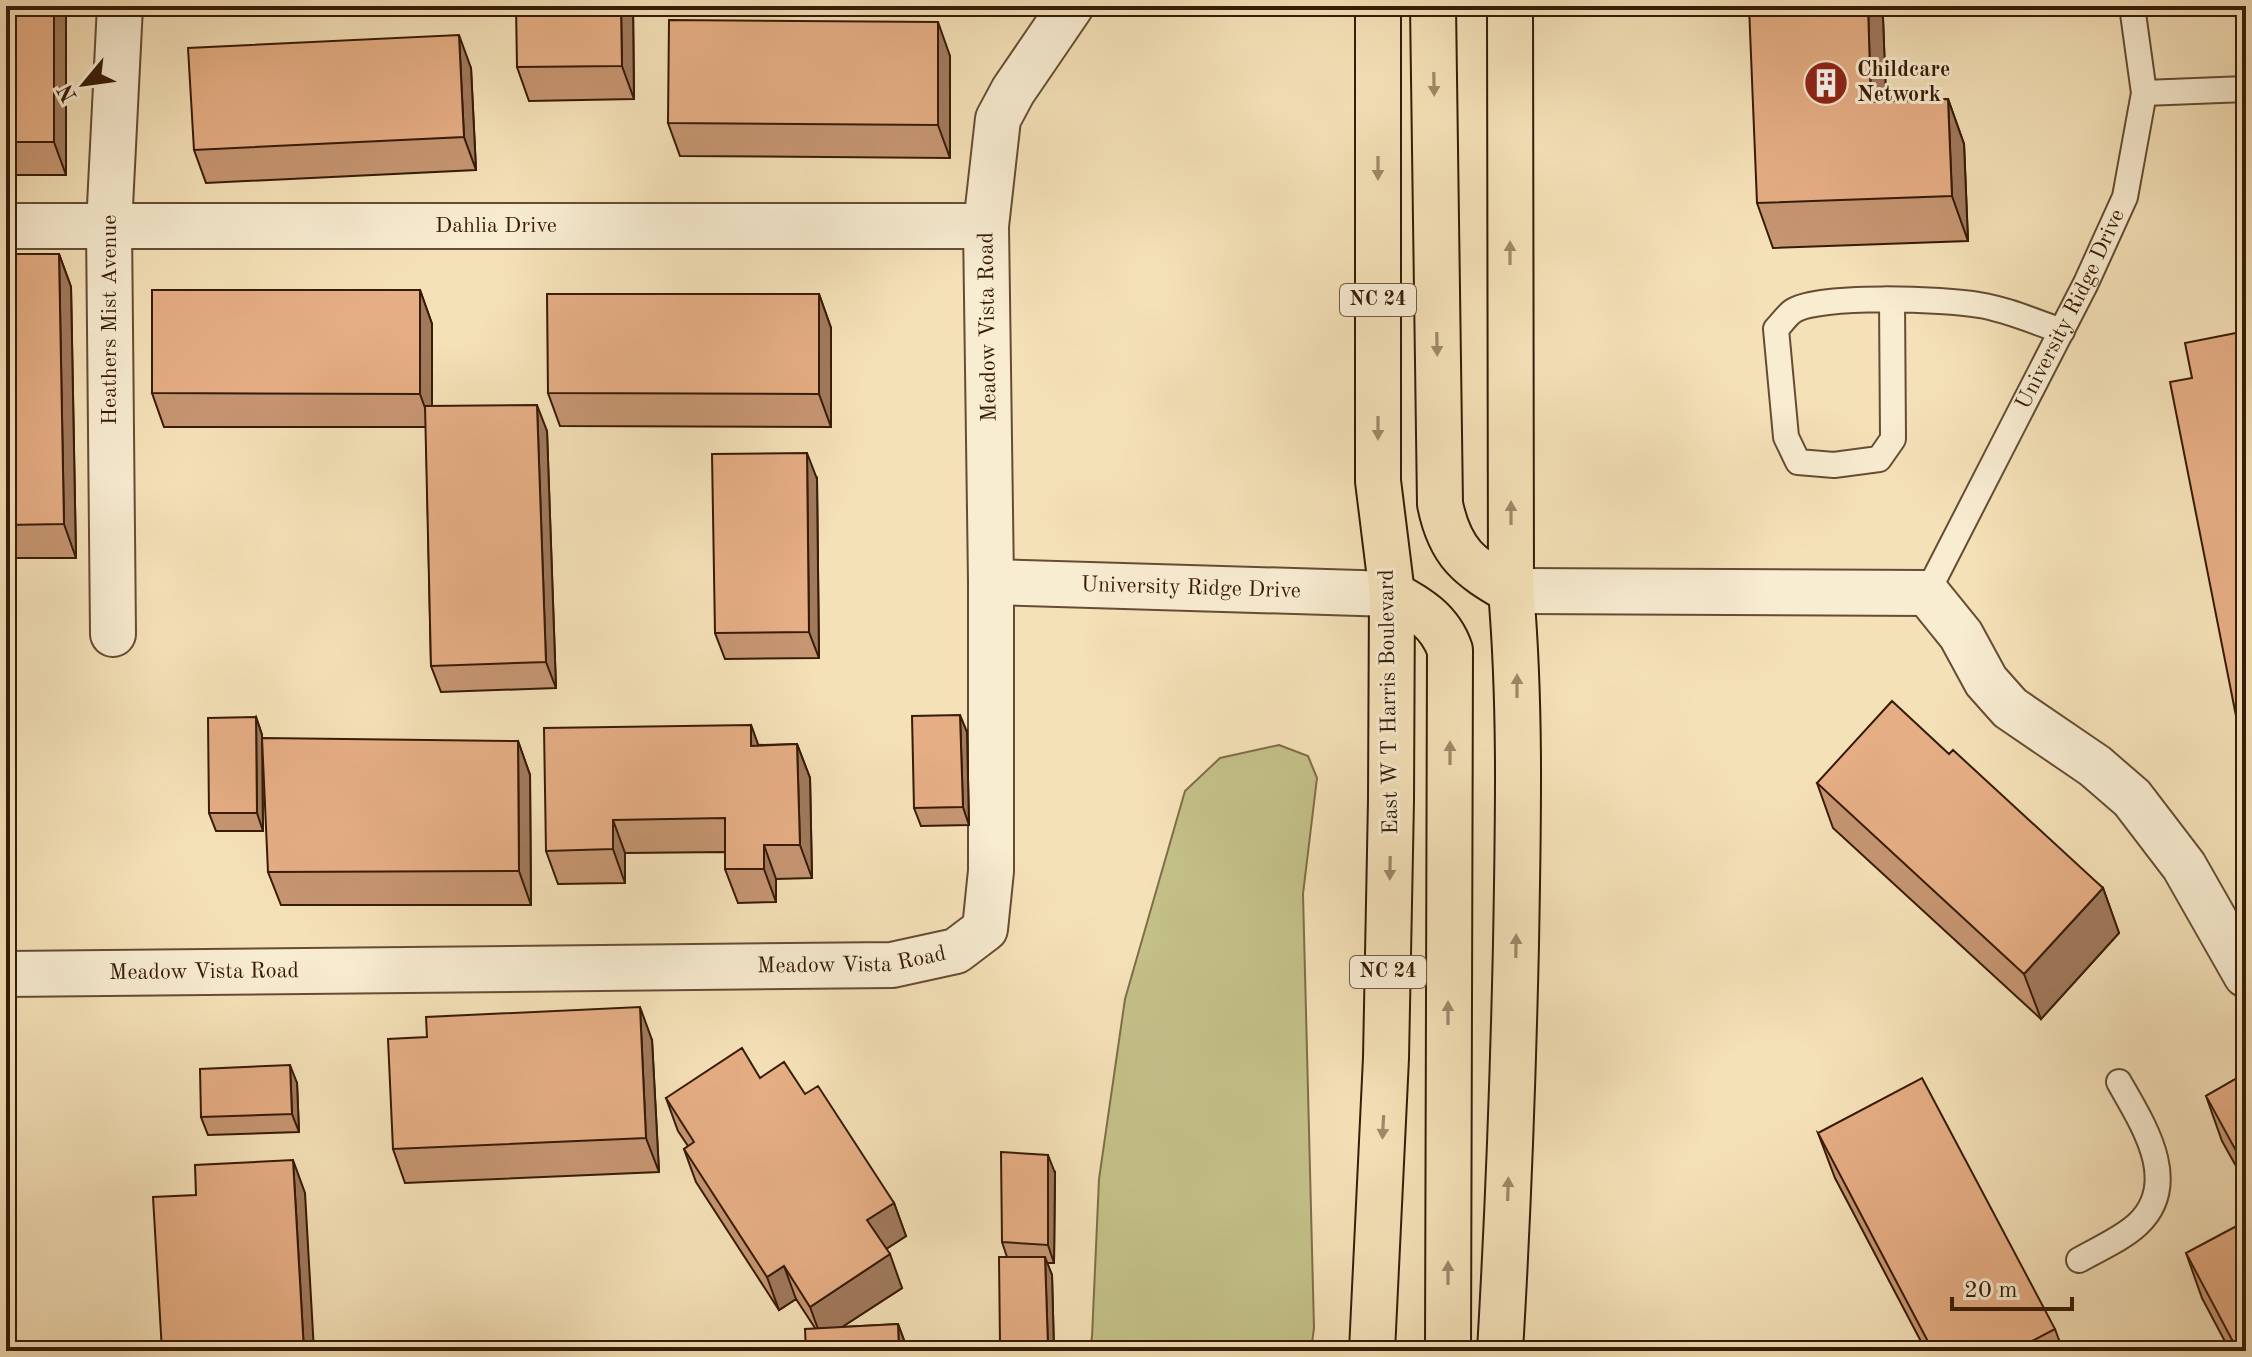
<svg xmlns="http://www.w3.org/2000/svg" width="2252" height="1357" viewBox="0 0 2252 1357" font-family="'Old Standard TT',serif">
<style>
.green{fill:#c4c189;stroke:#7e6e48;stroke-width:2}
.lines{fill:none;stroke-linecap:round;stroke-linejoin:round}
.service-casing{stroke:#664c33;stroke-width:28}
.minor-casing{stroke:#664c33;stroke-width:48}
.primary-casing{stroke:#371b07;stroke-width:48}
.service{stroke:#f8ecd1;stroke-width:24}
.minor{stroke:#f8ecd1;stroke-width:44}
.primary{stroke:#f5e1b8;stroke-width:44}
.wall{fill:#c69672;stroke:#371b07;stroke-width:2}
.shaded-wall{fill:#a17a5d;stroke:#371b07;stroke-width:2}
.building{fill:#e6ae85;stroke:#371b07;stroke-width:2}
.oneway{fill:#a08868}
.labels{text-anchor:middle;dominant-baseline:central;stroke-width:6;stroke-linejoin:round;paint-order:stroke}
.shield{fill:#f8ecd1;stroke:#715a44;stroke-width:2}
.shield-label{font-size:20px;font-weight:bold;fill:#371b07}
.poi-label{font-size:22px;font-weight:bold;fill:#371b07;stroke:#f8ecd1;text-anchor:start}
.street-label{font-size:22px;fill:#371b07;stroke:#f8ecd1}
</style>
<rect width="100%" height="100%" fill="#f5e1b8"/>
<filter id="stains"><feTurbulence type="fractalNoise" baseFrequency=".0025" numOctaves="4"/><feColorMatrix values="0 0 0 0 .2 0 0 0 0 .09 0 0 0 0 .02 0 0 0 .5 -.17"/></filter>
<radialGradient id="worn" r=".72"><stop offset=".6" stop-color="#630" stop-opacity="0"/><stop offset="1" stop-color="#630" stop-opacity=".3"/></radialGradient>
<path class="green" d="M1279,745L1308,756L1317,778L1303,894L1314,1328L1311,1351H1089L1092,1337L1099,1179L1125,999L1185,791L1220,758Z"/>
<g class="lines">
<g class="service-casing">
<g id="service">
<path d="M2144,93L2246,89"/>
<path d="M1892,300L1893,439L1879,459L1834,465L1798,462L1786,437L1776,329C1781,324 1787,315 1793,311C1818,294 1946,299 1979,305C2006,309 2035,322 2062,331"/>
<path id="s1" d="M1927,593L2086,283L2125,197L2144,93L2132,6"/>
<path d="M2079,1260C2098,1249 2122,1239 2138,1224C2182,1182 2142,1123 2119,1082"/>
</g>
</g>
<g class="minor-casing">
<g id="minor">
<path id="s2" d="M6,226H986"/>
<path id="s3" d="M991,582L1392,594"/>
<path d="M1511,591L1927,593L1961,635L1986,681L2010,708L2095,766L2132,798L2184,866L2246,975"/>
<path d="M113,634L109,226L120,6"/>
<path id="s4" d="M6,974L892,965L956,951L985,929L991,871V582L986,226L998,119L1013,91L1071,6"/>
</g>
</g>
<g class="primary-casing">
<path id="primary" d="M1433,6L1440,504C1450,553 1469,567 1511,591
M1392,594C1417,607 1440,621 1450,650L1448,1351
M1372,1351L1386,1058L1391,800L1392,594L1378,481V6
M1500,1351C1508,1215 1513,1079 1516,944C1518,826 1521,708 1511,591L1510,6"/>
</g>
<use href="#service" class="service"/>
<use href="#minor" class="minor"/>
<use href="#primary" class="primary"/>
</g>
<path class="wall" d="M6,6H66V175H6Z
M633,6L634,99L529,101L517,67Z
M1883,18L1886,101L1948,99L1964,144L1968,241L1773,248L1757,203Z
M950,56V158L680,156L668,123Z
M471,68L476,170L206,183L194,150Z
M6,254H59L71,287L76,558H6Z
M420,290L432,324V406L547,431L556,688L441,692L431,666L426,427H164L152,393Z
M819,294L831,328V427L560,426L548,393Z
M2246,331V748L2238,726L2192,378Z
M817,479L819,658L725,659L715,633Z
M256,717L262,735L263,831H216L209,813Z
M751,725L758,745L797,744L810,778L812,878L776,879V902L738,903L725,869V852L625,853V883L558,884L546,851Z
M967,732L969,825L921,826L914,808Z
M518,741L530,775L531,905H281L268,872Z
M1949,754L2103,888L2119,933L2041,1019L1833,828L1817,783Z
M652,1040L659,1172L405,1183L393,1149Z
M2246,1073V1184L2222,1141L2206,1096Z
M760,1078L805,1094L894,1203L906,1236L886,1249L902,1288L842,1327L898,1324L908,1351H806L815,1328L796,1299L779,1310L696,1182L684,1149L688,1146L678,1131L666,1098Z
M297,1083L299,1132L208,1135L201,1117Z
M1818,1133L2055,1329L2063,1351H1926L1835,1178Z
M1055,1173L1054,1263H1047L1052,1275L1054,1351H1003L1000,1344L1007,1257L1002,1242Z
M2186,1253L2246,1351H2230L2202,1298Z"/>
<path class="shaded-wall" d="M54,6H66V175L54,142Z
M621,6H633L634,99L622,66Z
M1868,6H1878L1883,18L1888,147L1871,102Z
M938,22L950,56V158L938,125Z
M459,35L471,68L476,170L464,137Z
M1948,99L1964,144L1968,241L1952,196Z
M59,254L71,287L76,558L64,524Z
M420,290L432,324V427L420,394Z
M819,294L831,328V427L819,394Z
M537,405L547,431L556,688L546,662Z
M807,453L817,479L819,658L809,632Z
M960,715L967,732L969,825L963,807Z
M256,717L262,735L263,831L257,813Z
M751,725L763,758L751,746Z
M518,741L530,775L531,905L519,871Z
M797,744L810,778L812,878L800,845Z
M613,820L625,853V883L613,849Z
M764,845L776,879V902L764,869Z
M2103,888L2119,933L2041,1019L2024,974Z
M640,1007L652,1040L659,1172L646,1138Z
M290,1065L297,1083L299,1132L292,1114Z
M1048,1155L1055,1173L1054,1263L1048,1245Z
M293,1160L305,1193L314,1351H304Z
M894,1203L906,1236L880,1253L867,1220Z
M890,1254L902,1288L822,1340L810,1307Z
M1045,1257L1052,1275L1054,1351H1050L1048,1346Z
M784,1266L796,1299L779,1310L767,1277Z
M898,1324L908,1351H899Z"/>
<path class="building" d="M6,6H54V142H6Z
M516,6H621L622,66L517,67Z
M1749,6H1868L1871,102L1948,99L1952,196L1757,203Z
M669,20L938,22V125L668,123Z
M459,35L464,137L194,150L188,48Z
M6,254H59L64,524L6,525Z
M152,290H420V394L152,393Z
M547,294H819V394L548,393Z
M2246,331V724L2238,726L2170,382L2192,378L2185,343Z
M537,405L546,662L431,666L425,406Z
M807,453L809,632L715,633L712,454Z
M1892,701L1949,754L1953,750L2103,888L2024,974L1817,783Z
M960,715L963,807L914,808L912,716Z
M256,717L257,813H209L208,718Z
M751,725V746L797,744L800,845H764V869H725V818L613,820V849L546,851L544,728Z
M262,738L518,741L519,871L268,872Z
M640,1007L646,1138L393,1149L388,1039L427,1037L426,1017Z
M742,1048L760,1078L784,1062L805,1094L818,1086L894,1203L867,1220L890,1254L810,1307L784,1266L767,1277L684,1149L694,1142L666,1098Z
M290,1065L292,1114L201,1117L200,1069Z
M2246,1073V1169L2206,1096Z
M1922,1078L2055,1329L2013,1351H1933L1818,1133Z
M1001,1152L1048,1155V1245L1002,1242Z
M293,1160L304,1351H162L153,1197L196,1195L195,1165Z
M2246,1221V1351H2238L2186,1253Z
M999,1257H1045L1048,1346L1000,1344Z
M898,1324L899,1351H806L805,1329Z"/>
<defs><path id="oneway-solid" d="M-6-.8H1V-3.2L6.5 0L1 3.2V.8H-6Z" transform="scale(2)"/></defs>
<g class="oneway">
<use href="#oneway-solid" transform="translate(1434 84) rotate(89)"/>
<use href="#oneway-solid" transform="translate(1378 168) rotate(90)"/>
<use href="#oneway-solid" transform="translate(1510 253) rotate(-90)"/>
<use href="#oneway-solid" transform="translate(1437 344) rotate(89)"/>
<use href="#oneway-solid" transform="translate(1378 428) rotate(90)"/>
<use href="#oneway-solid" transform="translate(1511 513) rotate(-90)"/>
<use href="#oneway-solid" transform="translate(1517 686) rotate(-90)"/>
<use href="#oneway-solid" transform="translate(1450 753) rotate(-90)"/>
<use href="#oneway-solid" transform="translate(1390 868) rotate(91)"/>
<use href="#oneway-solid" transform="translate(1516 946) rotate(-89)"/>
<use href="#oneway-solid" transform="translate(1448 1013) rotate(-90)"/>
<use href="#oneway-solid" transform="translate(1383 1127) rotate(93)"/>
<use href="#oneway-solid" transform="translate(1508 1189) rotate(-88)"/>
<use href="#oneway-solid" transform="translate(1448 1273) rotate(-90)"/>
</g>
<defs>
<g id="building-disc" transform="scale(2.3)"><circle r="9.5" fill="#8f2418" stroke="#f8ecd1"/><path d="M-4-6H4V6H1V3H-1V6H-4ZM-2.5-4.3h1.7v1.8h-1.7ZM.8-4.3h1.7v1.8H.8ZM-2.5-1h1.7V.8h-1.7ZM.8-1h1.7V.8H.8Z" fill="#fff"/></g>
</defs>
<g fill-rule="evenodd">
<use href="#building-disc" x="1826" y="83"/>
</g>
<g class="labels">
<g class="shield">
<rect x="1340" y="284" width="76" height="32" rx="6"/>
<rect x="1350" y="956" width="76" height="32" rx="6"/>
</g>
<g class="shield-label">
<text x="1378" y="300">NC 24</text>
<text x="1388" y="972">NC 24</text>
</g>
<g class="poi-label">
<text x="1857" y="70">Childcare<tspan x="1857" dy="25">Network</tspan></text>
</g>
<g class="street-label">
<text stroke="none"><textPath href="#s2" startOffset="490">Dahlia Drive</textPath></text>
<text stroke="none"><textPath href="#s1" startOffset="318">University Ridge Drive</textPath></text>
<text transform="translate(110 320) rotate(-90)">Heathers Mist Avenue</text>
<text transform="translate(988 327) rotate(-91)">Meadow Vista Road</text>
<text stroke="none"><textPath href="#s3" startOffset="200">University Ridge Drive</textPath></text>
<text transform="translate(1389 702) rotate(-91)">East W T Harris Boulevard</text>
<text stroke="none"><textPath href="#s4" startOffset="846">Meadow Vista Road</textPath></text>
<text stroke="none"><textPath href="#s4" startOffset="198">Meadow Vista Road</textPath></text>
</g>
</g>
<rect width="2252" height="1357" fill="none" stroke="#f5e1b8" stroke-width="32"/>
<rect x="8" y="8" width="2236" height="1341" fill="none" stroke="#371b07" stroke-width="4"/>
<rect x="16" y="16" width="2220" height="1325" fill="none" stroke="#371b07" stroke-width="2"/>
<g transform="translate(84 84) rotate(241)" stroke="#f8ecd1" stroke-width="6" paint-order="stroke">
<path d="M0-6L14 30L0 20L-14 30Z" fill="#371b07"/>
<text y="-12" font-size="22" font-weight="bold" text-anchor="middle" fill="#371b07">N</text>
</g>
<path d="M1952 1297v12h120v-12" fill="none" stroke="#371b07" stroke-width="4"/>
<text x="1964" y="1297" font-size="24" fill="#371b07" stroke="#f8ecd1" stroke-width="6" paint-order="stroke">20 m</text>
<rect width="100%" height="100%" filter="url(#stains)"/>
<rect width="100%" height="100%" fill="url(#worn)"/>
</svg>
